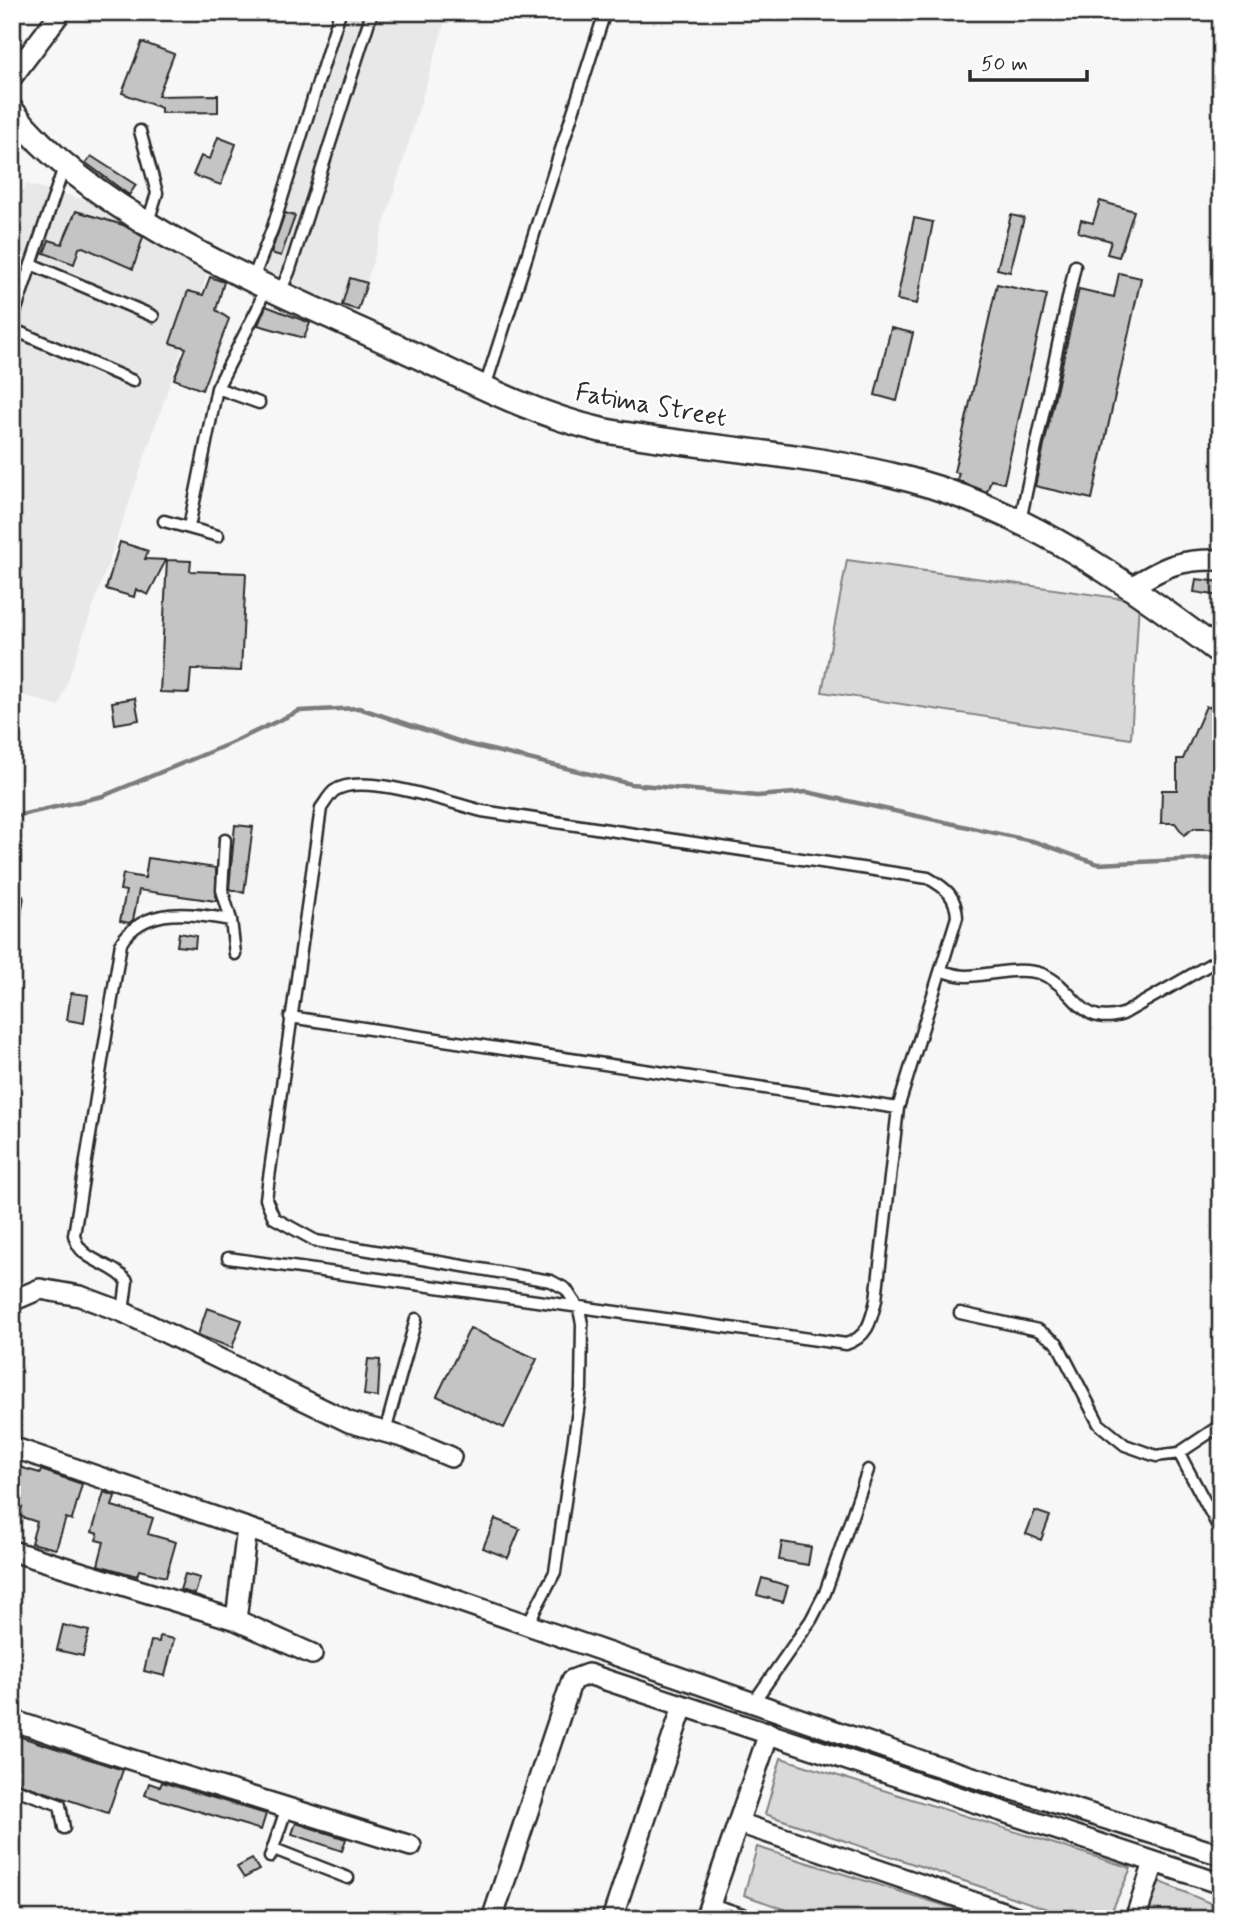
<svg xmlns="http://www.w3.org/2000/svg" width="1233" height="1931" viewBox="0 0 1233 1931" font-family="Mynerve,sans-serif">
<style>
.built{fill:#e8e8e8}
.green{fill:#d9d9d9;stroke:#828282;stroke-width:2}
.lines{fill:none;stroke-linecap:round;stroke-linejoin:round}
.stream{stroke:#7b7b7b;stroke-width:4.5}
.building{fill:#c4c4c4;stroke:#2b2b2b;stroke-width:2}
.service-casing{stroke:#2b2b2b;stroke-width:15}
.minor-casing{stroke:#2b2b2b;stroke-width:24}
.tertiary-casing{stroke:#2b2b2b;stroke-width:28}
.service{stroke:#fff;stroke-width:10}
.minor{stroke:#fff;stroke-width:19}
.tertiary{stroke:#fff;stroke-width:23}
.labels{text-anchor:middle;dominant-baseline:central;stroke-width:5;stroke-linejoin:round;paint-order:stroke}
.street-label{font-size:26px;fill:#2b2b2b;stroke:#fff}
</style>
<rect width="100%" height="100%" fill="#f7f7f7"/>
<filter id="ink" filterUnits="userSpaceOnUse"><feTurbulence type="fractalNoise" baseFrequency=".0143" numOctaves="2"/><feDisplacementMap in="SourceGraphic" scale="14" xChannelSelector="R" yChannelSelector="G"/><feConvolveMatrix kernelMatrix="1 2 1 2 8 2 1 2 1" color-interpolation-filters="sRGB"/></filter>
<g filter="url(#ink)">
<path class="built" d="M336,12H448L357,314L253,267Z
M26,184L93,202L210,267L59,706L12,692V224Z"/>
<path class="green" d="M847,560L1139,601L1131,739L822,692Z
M781,1758L1131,1868L1108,1919H1077L765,1814Z
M757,1847L988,1919H812L744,1895Z
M1156,1880L1217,1906L1213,1919H1144Z"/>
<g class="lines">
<path class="stream" d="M12,817L103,796L229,744L299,711L359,708L467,744L631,784L757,796L807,792L1036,842L1098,864L1221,858"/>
</g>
<path class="building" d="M142,42L174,54L158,96L218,95V112L161,113V108L122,93Z
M218,137L236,144L221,185L193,175L201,156L210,159Z
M91,156L136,185L129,195L86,163Z
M1100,201L1134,211L1119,257L1107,254L1111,241L1078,232L1081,220L1093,223Z
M76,211L123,225L143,237L133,269L83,247L79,248L74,264L44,253L49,240L62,244Z
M285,213L295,216L281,256L271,253Z
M1011,215L1024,218L1010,272L997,269Z
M914,218L933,222L917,304L897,300Z
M1119,273L1141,278L1092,499L1035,486L1079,289L1114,297Z
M210,277L224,282L216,310L229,319L202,390L174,379L186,348L170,343L188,291L203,295Z
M350,278L367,283L358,310L342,305Z
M997,284L1047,295L1004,483L991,480L987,492L957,480L959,473L954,472Z
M266,306L310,323L304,338L258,325Z
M891,328L913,333L897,401L875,395Z
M120,542L148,551L145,559L166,560L148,595L136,589L134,597L106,589Z
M167,560L191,561L190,571L246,573L241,671L191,669L189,693L160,692Z
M1196,579L1221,582V596L1194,592Z
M1221,685V825L1216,828H1194L1184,835L1175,823H1161L1162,790H1177V759H1183L1206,706L1210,708Z
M135,698L139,720L115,724L112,702Z
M235,825L253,827L244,893L229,889Z
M148,858L216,868V901L139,890L133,920L129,923L120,921L126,891L120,890L123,874L145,878Z
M179,933L196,936L195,948L177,946Z
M71,993L88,995L84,1023L67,1020Z
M207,1308L242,1320L232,1348L198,1335Z
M470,1328L537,1359L504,1428L437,1396Z
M368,1359L380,1360L378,1397L364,1395Z
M19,1467L40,1473L41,1470L82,1484L72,1520L66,1518L56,1549L31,1543L37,1522L19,1516L22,1507L12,1504V1472L17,1474Z
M104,1492L115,1496L112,1506L153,1518L148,1534L176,1542L166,1577L139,1570L137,1576L98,1565L104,1542L96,1540L98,1534L92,1532Z
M1035,1511L1050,1516L1041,1540L1026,1534Z
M495,1519L520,1529L508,1558L483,1548Z
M782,1542L811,1547L808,1565L779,1560Z
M185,1574L200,1578L195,1594L180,1590Z
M762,1578L788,1586L783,1602L757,1595Z
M63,1625L89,1631L83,1656L57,1650Z
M160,1636L174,1639L165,1676L144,1671L151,1641L159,1642Z
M12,1734L123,1770L108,1813L12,1781Z
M162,1782L266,1814L261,1830L145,1795L149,1783L160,1787Z
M296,1823L346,1839L342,1851L292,1834Z
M252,1859L259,1870L244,1878L237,1867Z"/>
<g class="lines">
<g class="service-casing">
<path id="service" d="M140,131L157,193L148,222
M31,264L153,316
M253,279L273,227L340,12
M280,292L289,272L372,12
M12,321L64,167
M12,329L133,381
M485,387L605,12
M217,388L259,403
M164,521L218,536
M1020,521L1075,266
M189,527L217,388L258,308L265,286
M225,840L222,890L231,920L235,954
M12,930L17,899
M941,971C949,973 958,976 967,976C990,975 1021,966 1042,974C1077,988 1078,1028 1123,1014L1221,958
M290,1017L898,1108
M228,1258L846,1344C868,1337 871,1321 876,1300L898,1108L957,917C956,896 946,888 928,878L482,811C451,803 362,771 334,791C329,795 325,803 321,808L266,1199L274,1218L316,1241L551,1281L566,1289L579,1309L582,1324L581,1389L555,1572L527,1625
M123,1312L127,1281C111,1261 80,1263 74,1235L121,943C145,905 193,913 231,920
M960,1313L1038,1330L1057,1343L1099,1424L1125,1445L1156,1456L1179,1453L1221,1425
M385,1432L416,1319
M1179,1453L1221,1532
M753,1703L811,1620L825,1593L868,1470
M12,1788L60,1805L64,1828
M274,1849L348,1878
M270,1857L287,1807"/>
</g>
<g class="minor-casing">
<path id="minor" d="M12,77L61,12
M1133,586C1167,565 1181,559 1221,560
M12,1301L40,1289L80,1296L123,1312L349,1422L406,1438L451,1457
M12,1447L928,1763L1221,1855
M12,1551L236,1620L312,1654
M236,1620L247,1528
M12,1720L103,1751L411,1846
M739,1823L1023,1919
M709,1908L743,1919
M492,1919L572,1680L588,1674L1221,1884
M612,1919L683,1706
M705,1919L769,1733
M1135,1919L1154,1863"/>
</g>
<g class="tertiary-casing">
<path id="tertiary" d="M12,111C97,220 276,291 400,348C465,378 531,414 601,430C704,449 811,453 911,480C1028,512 1126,581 1221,653"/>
</g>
<use href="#service" class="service"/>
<use href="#minor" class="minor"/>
<use href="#tertiary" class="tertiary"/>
</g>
</g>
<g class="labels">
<g class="street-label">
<text transform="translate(651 406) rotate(10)">Fatima Street</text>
</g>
</g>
<rect width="1233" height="1931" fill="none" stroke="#fff" stroke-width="42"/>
<rect x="21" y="21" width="1191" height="1889" fill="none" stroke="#2b2b2b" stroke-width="2.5" filter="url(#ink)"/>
<path d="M970 70v10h117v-10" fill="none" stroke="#2b2b2b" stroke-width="3.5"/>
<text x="981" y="70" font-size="21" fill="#2b2b2b" stroke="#ffffff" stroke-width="5" paint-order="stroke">50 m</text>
</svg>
